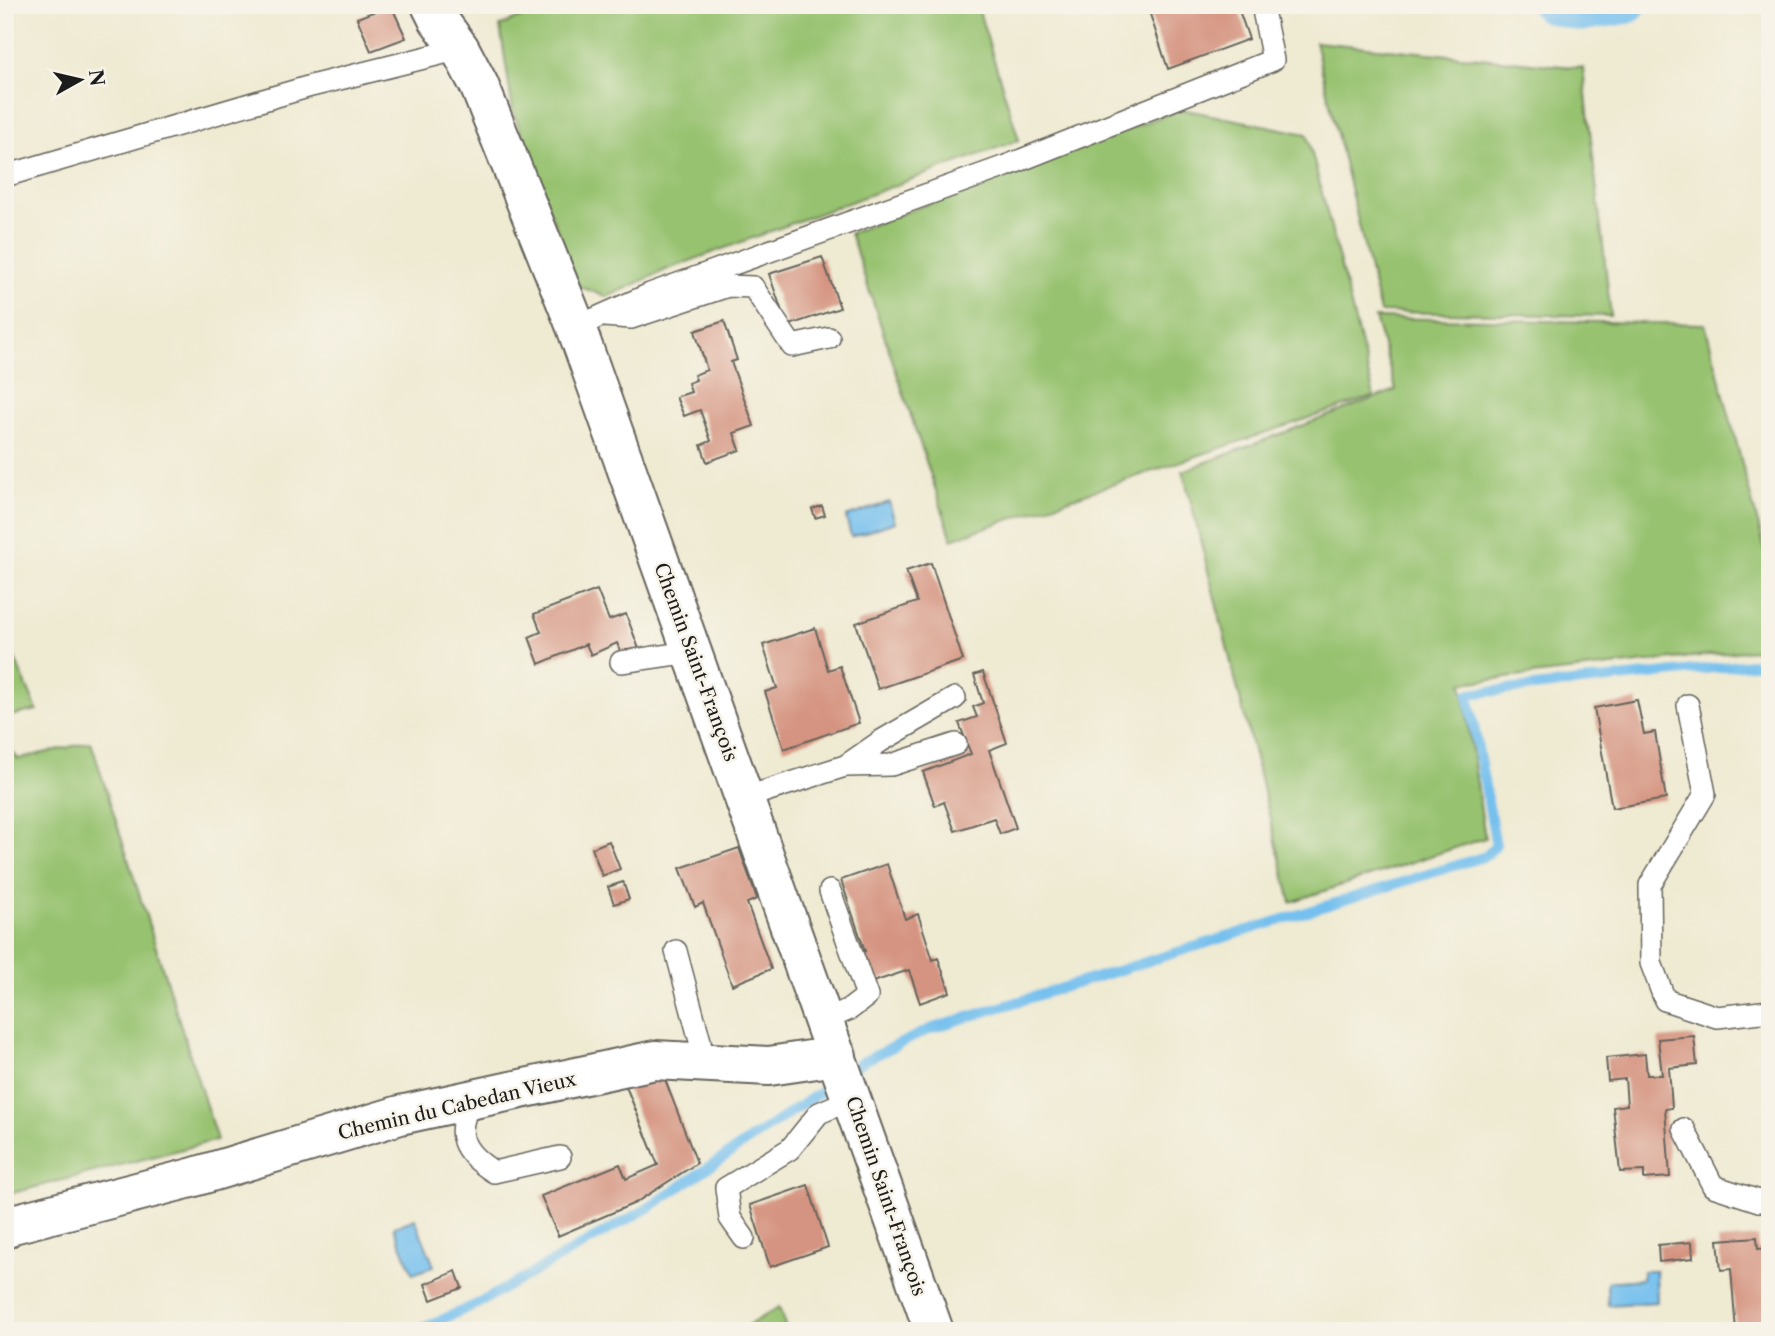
<svg xmlns="http://www.w3.org/2000/svg" width="1775" height="1336" viewBox="0 0 1775 1336" font-family="'Libre Caslon Text',serif">
<style>
.green{fill:#97c26f;stroke:#5a6f46;stroke-width:2}
.water{fill:#75c0ee;stroke:#486e85;stroke-width:2}
.lines{fill:none;stroke-linecap:round;stroke-linejoin:round}
.stream{stroke:#75c0ee;stroke-width:10}
.canal{stroke:#75c0ee;stroke-width:37}
.building{fill:#d59481}
.service-casing{stroke:#66645c;stroke-width:24}
.minor-casing{stroke:#66645c;stroke-width:42}
.service{stroke:#fff;stroke-width:21}
.minor{stroke:#fff;stroke-width:38}
.labels{text-anchor:middle;dominant-baseline:central;stroke-width:5;stroke-linejoin:round;paint-order:stroke}
.street-label{font-size:19px;fill:#1c1c1c;stroke:#f7f3e8}
</style>
<rect width="100%" height="100%" fill="#f7f3e8"/>
<filter id="ink" filterUnits="userSpaceOnUse"><feTurbulence type="fractalNoise" baseFrequency=".0143" numOctaves="2"/><feDisplacementMap in="SourceGraphic" scale="14" xChannelSelector="R" yChannelSelector="G"/><feConvolveMatrix kernelMatrix="1 2 1 2 8 2 1 2 1" color-interpolation-filters="sRGB"/></filter>
<filter id="wash" filterUnits="userSpaceOnUse"><feTurbulence type="fractalNoise" baseFrequency=".00686" numOctaves="4" result="noise"/><feDisplacementMap in="SourceGraphic" scale="28" xChannelSelector="R" yChannelSelector="G"/><feGaussianBlur stdDeviation="1.57" result="paint"/><feColorMatrix in="noise" values="0 0 0 0 0 0 0 0 0 0 0 0 0 0 0 0 0 1.4 0 .05"/><feComposite in="paint" operator="in"/></filter>
<g filter="url(#wash)">
<rect width="100%" height="100%" fill="#efead2"/>
<path class="green" d="M549,5H977L1019,140L668,269L607,297L578,286L513,111L500,26Z
M1315,42L1583,68L1611,316L1380,312Z
M1181,109L1307,134L1374,396L952,539L850,233Z
M1375,318L1705,324L1770,569V648L1462,683L1485,838L1291,902L1183,471L1396,390Z
M5,636L37,710L5,717Z
M91,742L217,1140L5,1195V743L18,759Z
M779,1307L787,1331H739Z"/>
<path class="water" d="M889,502L895,522L851,537L846,517Z
M415,1219L434,1266L413,1274L394,1227Z
M1643,1271H1656L1657,1302L1608,1305L1607,1282L1642,1279Z"/>
<g class="lines">
<path class="stream" d="M850,1071L860,1063L930,1029L1486,856L1496,845L1468,694L1770,662
M416,1331L477,1304L648,1208L837,1081"/>
<path class="canal" d="M1550,5L1581,13L1628,5"/>
</g>
<g id="blocks">
<path class="building" d="M391,5L406,38L371,51L357,18Z
M1147,5H1237L1249,39L1168,69Z
M822,257L840,308L787,326L769,274Z
M724,321L737,360L731,362L754,426L734,433L740,450L707,462L701,445L711,441L700,410L684,416L676,397L691,392L688,383L696,380L694,375L707,370L695,331Z
M822,506L825,515L815,518L812,509Z
M931,563L963,660L878,689L856,623L917,602L906,571Z
M597,590L609,620L626,614L639,649L622,655L617,643L591,655L586,644L539,664L529,637L541,632L534,614Z
M815,628L828,670L840,666L859,723L784,749L765,692L777,688L763,645Z
M983,672L1007,743L989,750L1016,828L1000,834L994,818L955,831L944,802L935,806L923,772L971,754L959,723L977,717L973,707L983,703L974,675Z
M1637,700L1644,734L1655,732L1666,799L1612,808L1594,708Z
M609,841L620,869L602,876L592,848Z
M739,848L757,899L747,903L771,969L732,985L703,903L695,907L680,868Z
M887,864L905,919L918,914L933,960L938,958L950,992L920,1003L909,970L873,982L863,951H865L841,880Z
M623,882L629,899L614,904L608,887Z
M1694,1036L1697,1065L1669,1068L1672,1108L1665,1109L1670,1177L1644,1179V1171L1620,1172L1613,1107L1627,1105L1625,1079L1608,1081L1606,1058L1645,1054L1647,1075H1662L1658,1039Z
M661,1069L697,1163L635,1203L558,1236L541,1196L620,1164L626,1179L658,1165L625,1084Z
M808,1185L828,1247L770,1267L750,1205Z
M1757,1237L1758,1249L1770,1248V1331H1736L1731,1269L1721,1270L1718,1240Z
M1692,1242L1693,1258L1659,1262L1658,1245Z
M456,1271L462,1288L431,1300L425,1284Z"/>
</g>
</g>
<g filter="url(#ink)">
<use href="#blocks" fill-opacity="0" stroke="#66645c" stroke-width="2"/>
<g class="lines">
<g class="service-casing">
<path id="service" d="M5,176L311,86L460,49
M604,316L631,318L728,286L753,287L792,346L829,338
M576,327L650,294L1006,166L1273,60L1262,5
M621,662L676,654L691,649
M1688,705L1705,794L1650,885L1651,963L1665,1000L1717,1017L1770,1011
M846,766L891,765L956,744
M744,798L845,766L881,741L955,698
M676,951L700,1041L702,1061
M824,1020L850,1009L867,996L830,891
M472,1099C453,1134 462,1152 494,1172L560,1157
M1684,1129L1713,1186L1759,1201L1770,1200
M744,1238L730,1218L726,1188L790,1149L819,1113L852,1099"/>
</g>
<g class="minor-casing">
<path id="minor" d="M431,5L438,19L460,49L479,85L576,327L934,1331
M5,1229L9,1225L191,1178L400,1115L655,1060L769,1066L837,1056"/>
</g>
<use href="#service" class="service"/>
<use href="#minor" class="minor"/>
</g>
</g>
<g class="labels">
<g class="street-label">
<text transform="translate(696 662) rotate(70)">Chemin Saint-François</text>
<text transform="translate(457 1106) rotate(-13)">Chemin du Cabedan Vieux</text>
<text transform="translate(886 1196) rotate(71)">Chemin Saint-François</text>
</g>
</g>
<rect width="1775" height="1336" fill="none" stroke="#f7f3e8" stroke-width="28"/>
<g transform="translate(80 80) rotate(82)" stroke="#f7f3e8" stroke-width="5" paint-order="stroke">
<path d="M0-5L12 26L0 18L-12 26Z" fill="#1c1c1c"/>
<text y="-10" font-size="19" font-weight="bold" text-anchor="middle" fill="#1c1c1c">N</text>
</g>
</svg>
